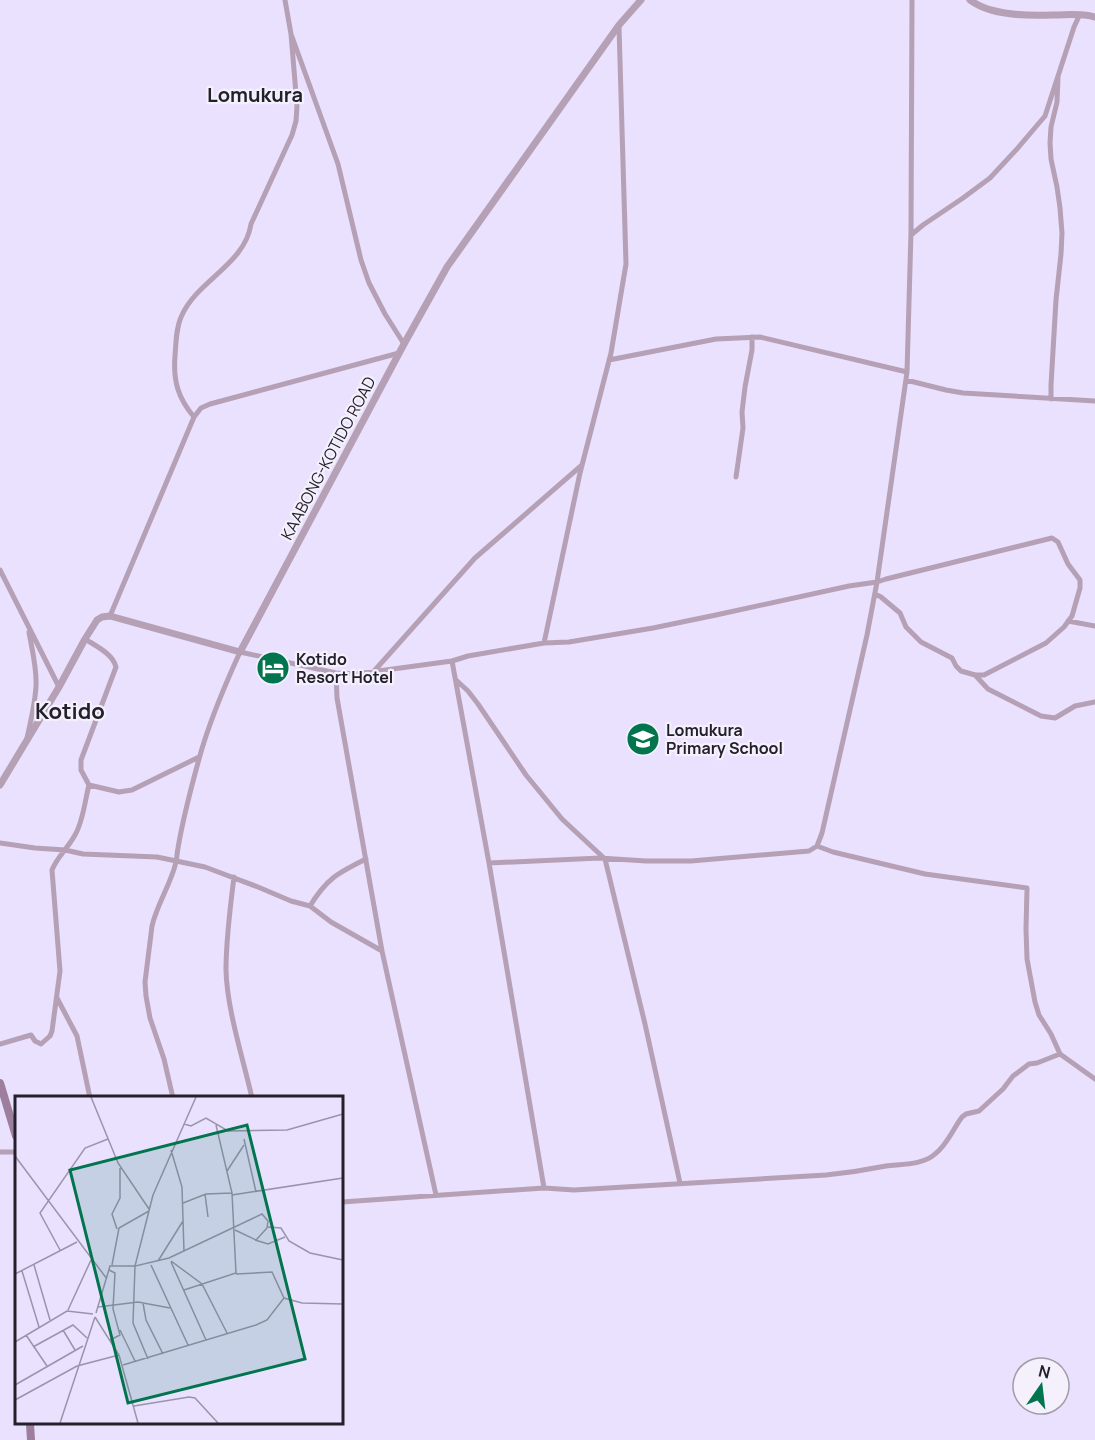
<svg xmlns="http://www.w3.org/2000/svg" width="1095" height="1440" viewBox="0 0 1095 1440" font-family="Manrope,sans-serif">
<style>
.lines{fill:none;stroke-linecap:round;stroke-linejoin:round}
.minor{stroke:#b5a0b5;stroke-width:5}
.tertiary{stroke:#b5a0b5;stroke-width:7}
.secondary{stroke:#9d7e9d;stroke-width:8}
.labels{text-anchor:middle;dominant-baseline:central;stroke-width:4.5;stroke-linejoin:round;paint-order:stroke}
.street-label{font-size:16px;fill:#23202b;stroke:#f4f1fd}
.poi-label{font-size:16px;font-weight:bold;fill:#23202b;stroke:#f4f1fd;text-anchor:start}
.quarter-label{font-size:20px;font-weight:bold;fill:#23202b;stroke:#f4f1fd}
.district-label{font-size:22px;font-weight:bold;fill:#23202b;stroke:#f4f1fd}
.inset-road{fill:none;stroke:#9a94aa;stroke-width:1.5}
.view{fill:#02744e;fill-opacity:0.15;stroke:#02744e;stroke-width:3}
.inset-edge{fill:none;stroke:#23202b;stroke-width:3}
</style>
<rect width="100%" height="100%" fill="#e9e1fe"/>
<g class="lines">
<path class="minor" d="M285,0L291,34L338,164L361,260L369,283L385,314L404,344
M911,235L923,225L963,198L990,178L1017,149L1045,116L1074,27L1080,14
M609,360L716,339L760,337L907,372
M906,380L946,390L963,393L1095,401
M1051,399V385L1056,300L1061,254L1062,233L1060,208L1057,187L1051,159L1050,143L1051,127L1057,102L1058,77
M194,417C178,398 173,381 175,356C176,343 176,327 182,315C198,280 245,264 251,224L292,135L296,121L297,106L291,34
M736,477L743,428L742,412L745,387L752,350V337
M0,570L59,687
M110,616L194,417L201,408L210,404L399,353
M1068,621L1095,626
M544,643L580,473L611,353L626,264L619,27
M452,661L489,863L544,1188
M375,670L475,558L582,465
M336,673L337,698L382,951L436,1195
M975,675L988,689L1041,716L1055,718L1075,706L1095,702
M456,680L468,691L478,704L526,775L562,819L605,859L645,1024L680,1183
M27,738C31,721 35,704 36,686C37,668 32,650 29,632
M89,785L119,792L132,790L199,757
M0,843L35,848L65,850L83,854L157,857L205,867L258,887L291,901L310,906L331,922L382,951
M817,846L833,852L925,874L1027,888L1026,929L1027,959L1035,1002L1039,1015L1051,1034L1060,1054L1095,1079
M489,863L600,858L646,861H691L809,851L817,846L822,833L867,635L877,582L907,372L911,232L912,0
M234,877C230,908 226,939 226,970C227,1010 243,1058 252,1098
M310,906C327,878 338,873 366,859
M57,998L77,1036L90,1098
M0,1044L31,1035L35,1041L41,1044L50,1036L52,1031L60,971L52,870C57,857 68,848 75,835C83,822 85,800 89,785L81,770V760L116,667C113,654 96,646 85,639
M173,1098L164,1059L150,1018L146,996L145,982L152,926C157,904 171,884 176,862C177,857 177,853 178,848C183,818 191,788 199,759C209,722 224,687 240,652L336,673L356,674L452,661L468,656L544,643L569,642L653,628L716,615L849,586L877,582L886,579L1052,538L1058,542L1068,564L1080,580V588L1072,616L1064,627L1046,643L984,675H975L961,671L956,666L952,658L921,642L906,627L900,613L881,597L875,594
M0,1152H16
M342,1202L544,1188L574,1190L826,1175C846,1173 866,1170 886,1166C902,1164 923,1165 935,1154C947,1145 953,1129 962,1117L966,1114L979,1111L1003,1089L1013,1076L1029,1064L1037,1063L1060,1054"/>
<path class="tertiary" d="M970,0C991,16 1028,16 1053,15C1068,15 1080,13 1095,17
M0,785L59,687L85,639L97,620L102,617L110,616L240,652L404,344L447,267L619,25L641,0"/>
<path class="secondary" d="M0,1083L16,1136
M30,1424L31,1440"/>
</g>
<defs>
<g id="hotel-disc" transform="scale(1.725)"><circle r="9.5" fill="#02744e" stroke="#f4f1fd"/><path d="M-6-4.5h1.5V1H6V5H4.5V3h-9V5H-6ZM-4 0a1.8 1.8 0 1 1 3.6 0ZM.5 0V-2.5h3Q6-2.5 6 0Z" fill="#fff"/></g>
<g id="school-disc" transform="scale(1.725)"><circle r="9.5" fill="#02744e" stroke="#f4f1fd"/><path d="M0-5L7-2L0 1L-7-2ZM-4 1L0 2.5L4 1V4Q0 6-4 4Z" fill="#fff"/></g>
</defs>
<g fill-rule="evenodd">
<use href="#hotel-disc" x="273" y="668"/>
<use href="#school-disc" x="643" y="739"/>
</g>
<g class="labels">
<g class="street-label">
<text transform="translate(328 458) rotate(-62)">KAABONG-KOTIDO ROAD</text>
</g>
<g class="poi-label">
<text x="296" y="659">Kotido<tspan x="296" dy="18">Resort Hotel</tspan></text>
<text x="666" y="730">Lomukura<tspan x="666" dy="18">Primary School</tspan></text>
</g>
<g class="quarter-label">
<text x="255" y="94">Lomukura</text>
</g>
<g class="district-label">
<text x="70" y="711">Kotido</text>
</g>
</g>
<g transform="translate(15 1096)">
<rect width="328" height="328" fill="#e9e1fe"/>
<path class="inset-road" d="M76,1L103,67L134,113M169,28L176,30L191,22L213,35L272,34L328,18M229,43L241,96M156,54L167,91L169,156M0,60L92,183M212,75L229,49M190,98L193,121M217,99L328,82M168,107L191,98L217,97M253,131L266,132L274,145L295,157L328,164M102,133L97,118L105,102V72M240,144L253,148L270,141M45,154L25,117L70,52L93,43M143,165L168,125M156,165L187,188L212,237M156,166L191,244M19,169L35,224M97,169L104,132L134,115M136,169L173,249M94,174L100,177L98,213L105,239L95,244M7,175L24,231M0,178L62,146M221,178L257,176L269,202L287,207L328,208M169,194L221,177L217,97L201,29M128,207L131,224L148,258M83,211L123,206L155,212M53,214L76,164M81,217L95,170H120L138,99L181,1M80,221L104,259L123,327M48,234L60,254M105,234L120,265M11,239L32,270M0,246L52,215L78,218M18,251L58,229L72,242M133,263L118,227L120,170L154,162L247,118L253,125L252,132L241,144L220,134M108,269L241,229L252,224L269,202M0,289L68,250M0,304L62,270L104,259M119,310L174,301L180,302L203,327M45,327L80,221"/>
<path class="view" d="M232,29L290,263L113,307L55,74Z"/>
<rect width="328" height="328" class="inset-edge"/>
</g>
<g transform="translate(1041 1386) rotate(14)"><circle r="28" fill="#f4f1fd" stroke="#a09da9" stroke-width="1.5"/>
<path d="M0-4.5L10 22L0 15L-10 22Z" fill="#02744e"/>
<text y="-9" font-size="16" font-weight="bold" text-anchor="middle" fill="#23202b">N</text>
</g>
</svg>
